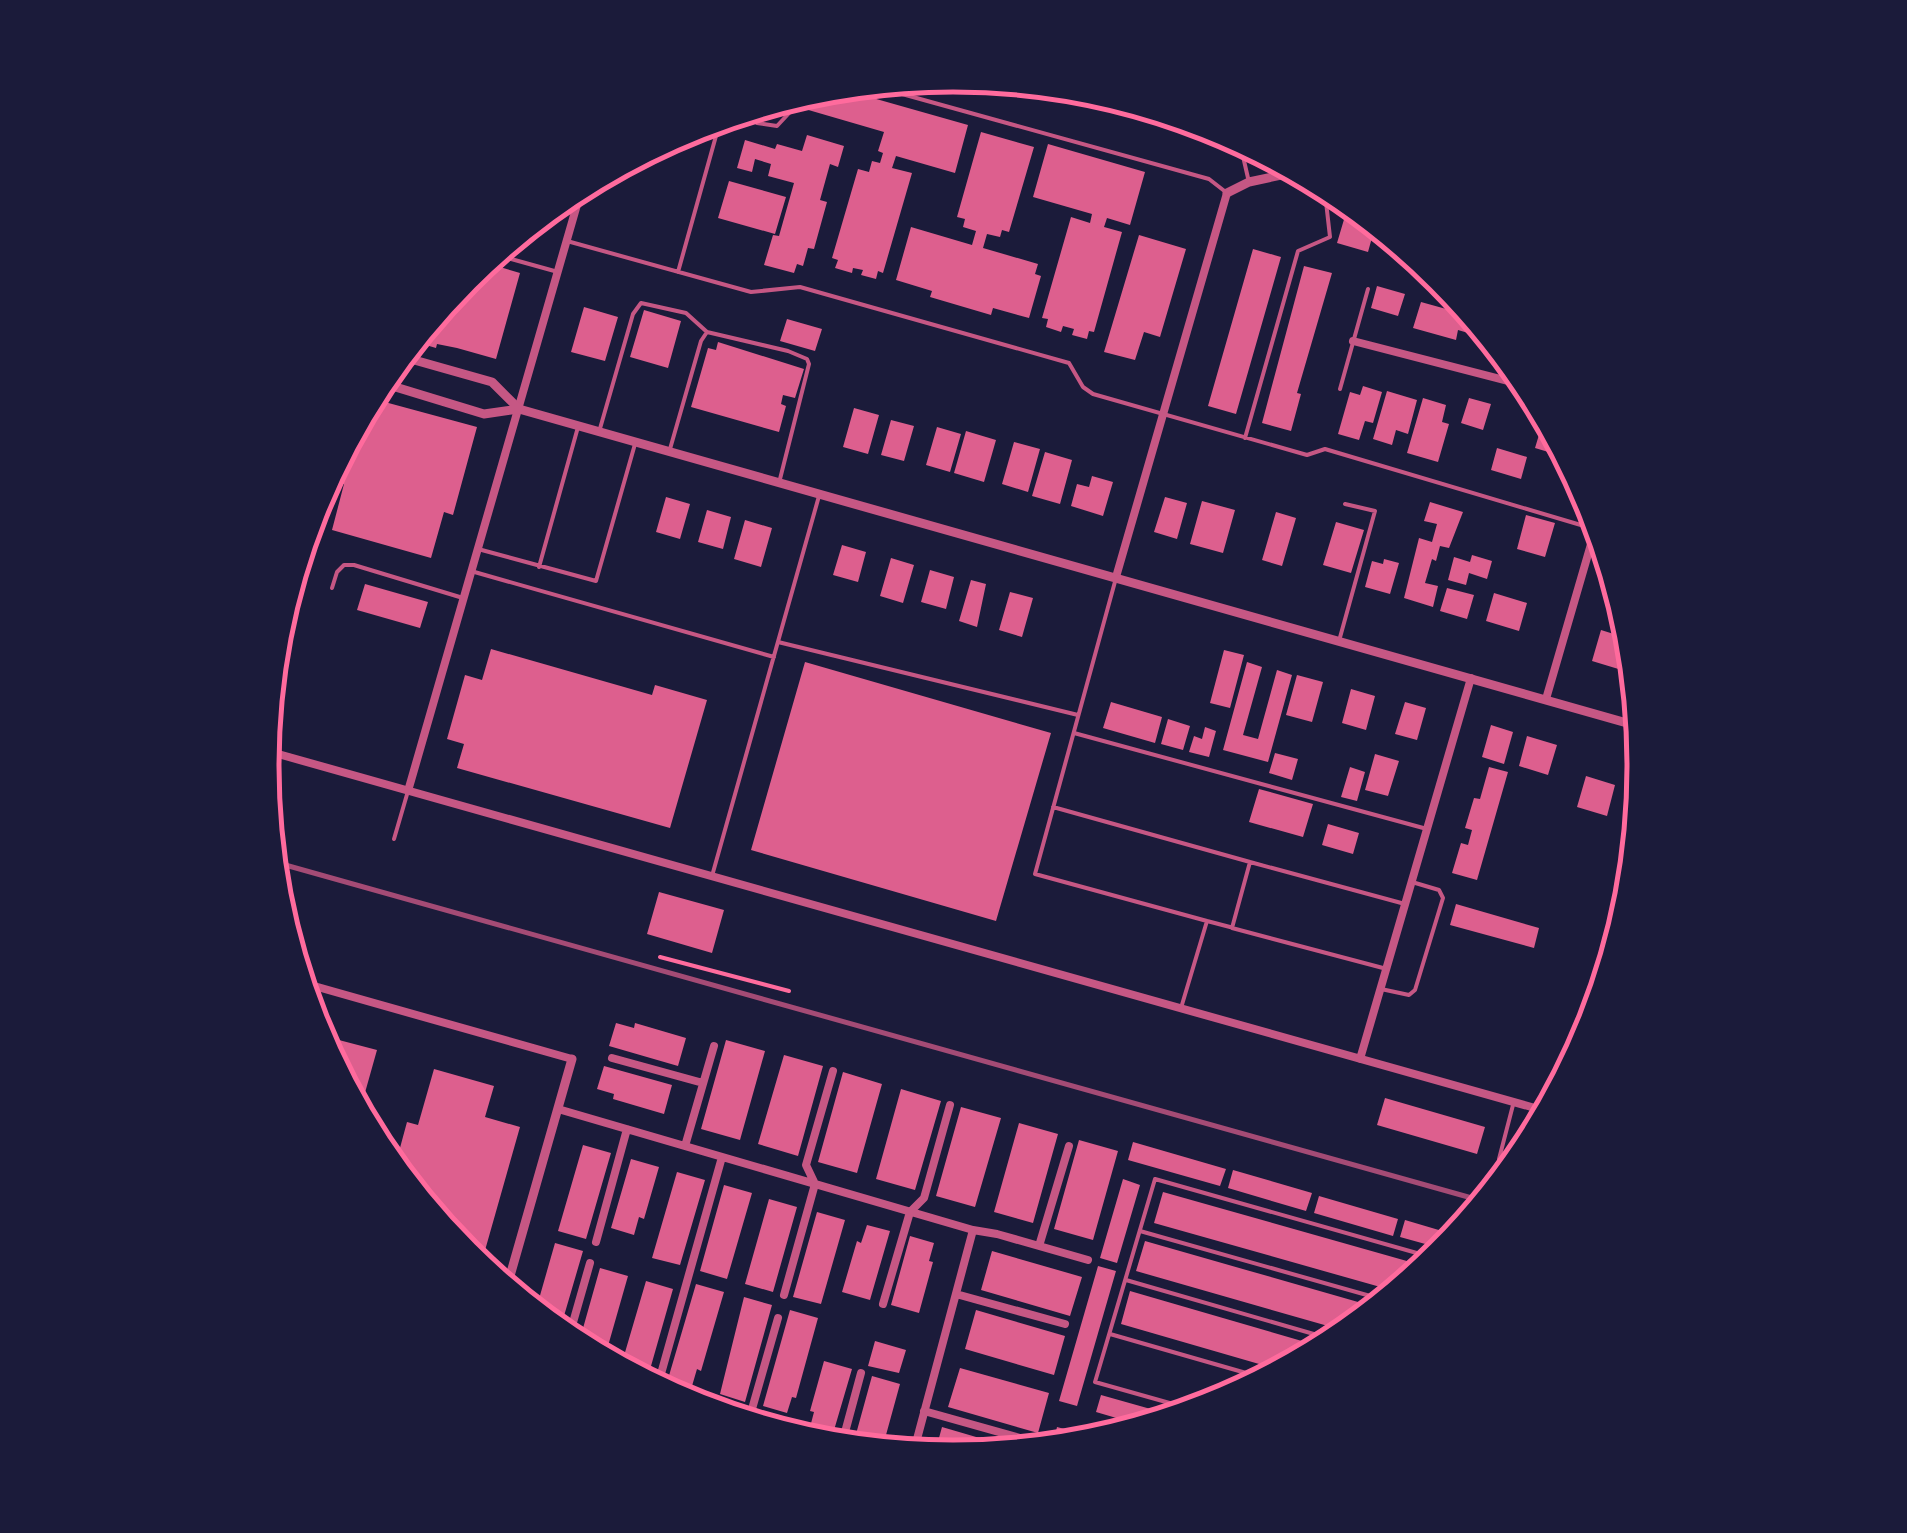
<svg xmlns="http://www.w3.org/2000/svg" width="1907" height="1533" viewBox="0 0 1907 1533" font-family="Commissioner,sans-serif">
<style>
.building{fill:#dd5f8e}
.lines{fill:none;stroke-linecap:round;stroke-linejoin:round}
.path{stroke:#ff6b9d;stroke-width:4}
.service{stroke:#c65784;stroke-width:4}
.minor{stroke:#c65784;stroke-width:8}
.tertiary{stroke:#c65784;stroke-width:9}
.rail{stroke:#a44b75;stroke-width:5}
.rim{fill:none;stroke:#ff6b9d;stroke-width:5}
</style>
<rect width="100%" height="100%" fill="#1b1b3a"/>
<path class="building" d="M834,87L968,125L955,173L896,156L892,168L912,173L883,273L878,271L876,279L861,275L863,270L853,268L852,273L835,268L838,260L832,258L858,169L869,172L872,161L880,163L883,153L878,151L884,132L805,109L811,91Z
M981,132L1034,147L1009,232L1002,230L1000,237L987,234L983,248L1038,264L1035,274L1041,276L1029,318L993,308L991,315L930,297L932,291L896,280L911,227L972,245L976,231L963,227L965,219L957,217Z
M807,135L844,146L838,167L830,164L820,200L827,202L814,249L808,248L803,266L797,264L794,273L764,265L773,235L779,236L794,183L768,176L771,164L755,159L752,172L737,168L745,140L775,149L777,144L802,151Z
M1048,144L1145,172L1130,225L1107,218L1104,227L1122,232L1094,332L1089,331L1087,339L1072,335L1074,329L1063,326L1061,332L1046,327L1048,319L1042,318L1071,217L1090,223L1092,214L1033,197Z
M729,181L786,197L775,234L718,218Z
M1348,206L1360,209L1376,223L1368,252L1337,243Z
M1139,235L1186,249L1160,337L1144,332L1135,360L1104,352Z
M1253,249L1281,257L1236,414L1208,406Z
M483,262L520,273L496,359L457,348L437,344L436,348L412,341L465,277L479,278Z
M1304,266L1332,273L1297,393L1301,394L1291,431L1262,423Z
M1377,286L1405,294L1398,316L1371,308Z
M1421,302L1475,317L1487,331L1485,338L1458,330L1456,340L1413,328Z
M584,307L618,317L605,361L571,352Z
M644,310L681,321L668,368L630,357Z
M787,319L822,329L815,351L780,341Z
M718,342L804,369L795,398L783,395L781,404L786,406L779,432L691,407L708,348L716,350Z
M1363,386L1382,392L1373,423L1365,421L1359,440L1338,434L1350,392L1360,395Z
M1387,391L1417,400L1408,434L1396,430L1392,445L1373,439Z
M370,398L477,427L453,515L444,512L431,558L332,530L344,484L335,482L346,443Z
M1423,398L1446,405L1442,422L1449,424L1438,462L1407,453Z
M1469,398L1491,404L1483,430L1461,423Z
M854,408L879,415L868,454L843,447Z
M1544,418L1548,419L1566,453L1565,457L1535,448Z
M891,420L914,426L904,461L881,455Z
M937,427L961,434L950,472L926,465Z
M966,431L996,440L984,482L954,473Z
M1014,442L1040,449L1028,492L1002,484Z
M1497,448L1527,457L1521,479L1491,470Z
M1045,452L1072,460L1060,504L1032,496Z
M1092,476L1113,482L1103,516L1071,506L1077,484L1089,487Z
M666,497L690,504L680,539L656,532Z
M1165,497L1187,503L1177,539L1154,532Z
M1202,501L1235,510L1223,553L1190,544Z
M1430,502L1463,512L1449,548L1440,546L1436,561L1432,559L1425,583L1438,586L1433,607L1404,598L1419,538L1432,542L1437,524L1424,521Z
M707,510L731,517L723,549L698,542Z
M1276,512L1296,518L1282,566L1262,560Z
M1526,515L1555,523L1545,557L1517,549Z
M745,520L772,528L761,567L734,559Z
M1336,522L1364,530L1351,573L1323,565Z
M842,545L866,552L858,582L833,575Z
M1472,555L1492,561L1487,579L1469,573L1466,585L1448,580L1454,557L1470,562Z
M891,558L914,565L903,603L880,596Z
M1384,559L1399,563L1390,594L1365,587L1372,561L1383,564Z
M930,570L954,577L946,609L921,602Z
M971,580L986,584L977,627L959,621Z
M365,584L428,602L420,628L357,610Z
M1447,588L1474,595L1467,619L1440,611Z
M1010,592L1033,598L1022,637L999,630Z
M1494,593L1527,603L1519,631L1486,621Z
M1601,630L1633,640L1625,671L1592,661Z
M491,649L652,695L655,685L707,700L670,828L457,768L464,744L447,739L465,675L482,680Z
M1224,650L1244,655L1230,708L1210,703Z
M805,662L1051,733L996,921L751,850Z
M1247,662L1262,667L1243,735L1258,739L1277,670L1292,675L1268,762L1223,750Z
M1297,675L1323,682L1312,722L1286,715Z
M1351,689L1375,696L1366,730L1342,723Z
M1111,702L1162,717L1155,743L1103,728Z
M1405,702L1426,708L1417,740L1395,734Z
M1168,719L1190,726L1183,750L1161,744Z
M1491,725L1513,732L1504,764L1482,757Z
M1205,727L1216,731L1209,757L1189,752L1194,736L1202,739Z
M1527,736L1557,745L1548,775L1519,766Z
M1275,753L1298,759L1292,780L1269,773Z
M1375,754L1399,761L1388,796L1365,790Z
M1350,767L1365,772L1357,801L1341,797Z
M1489,767L1508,772L1477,880L1452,873L1461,843L1468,845L1472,830L1465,828L1474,798L1480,799Z
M1586,776L1615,785L1607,816L1577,807Z
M1259,789L1313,804L1303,837L1249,822Z
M1328,824L1359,833L1353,854L1322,845Z
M659,892L724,910L712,953L647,934Z
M1456,904L1539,928L1534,948L1450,925Z
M616,1023L634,1028L635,1023L686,1038L678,1066L609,1046Z
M316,1034L377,1050L359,1114Z
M726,1040L765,1051L740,1140L701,1129Z
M784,1055L823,1066L798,1156L758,1144Z
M604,1066L672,1085L664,1114L613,1099L614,1094L597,1089Z
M434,1069L494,1086L485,1117L520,1127L480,1268L464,1255L402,1179L403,1174L394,1170L407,1122L418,1125Z
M843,1072L882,1084L857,1173L818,1162Z
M901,1089L941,1101L915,1190L876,1179Z
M1385,1098L1485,1127L1477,1154L1377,1125Z
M961,1107L1001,1118L975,1207L936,1196Z
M1019,1123L1058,1134L1033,1223L994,1212Z
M1079,1140L1118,1151L1093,1240L1054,1229Z
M1133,1142L1226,1169L1220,1186L1128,1160Z
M583,1145L611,1153L586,1239L558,1231Z
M631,1159L659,1167L644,1219L639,1217L634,1235L611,1228Z
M1233,1170L1312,1193L1306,1211L1228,1188Z
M677,1172L705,1180L680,1265L652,1258Z
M1123,1179L1140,1185L1117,1263L1100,1258Z
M724,1185L752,1193L727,1279L700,1271Z
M1163,1192L1428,1267L1398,1292L1154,1223Z
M1319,1196L1398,1219L1393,1236L1314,1213Z
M769,1199L797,1207L773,1292L745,1284Z
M817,1212L845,1220L821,1304L793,1297Z
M1405,1220L1459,1236L1447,1250L1400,1237Z
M867,1225L890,1231L870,1300L842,1292L857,1241L861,1243Z
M910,1236L934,1243L929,1261L933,1262L919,1313L891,1305Z
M1145,1241L1379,1308L1349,1332L1136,1271Z
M555,1243L583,1251L559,1333L535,1313Z
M992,1251L1082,1277L1070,1316L981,1290Z
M1098,1266L1116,1271L1077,1406L1059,1401Z
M600,1268L628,1276L604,1360L578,1346Z
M646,1281L673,1289L649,1373L621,1366Z
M696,1284L724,1292L701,1371L697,1369L692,1386L668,1379Z
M1130,1291L1326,1348L1283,1371L1121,1324Z
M744,1297L772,1305L745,1402L720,1394Z
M790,1310L818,1318L796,1398L792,1397L787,1413L763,1406Z
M976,1310L1065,1336L1054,1375L965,1349Z
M875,1341L906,1350L899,1373L868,1366Z
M824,1361L852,1369L832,1437L809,1431L814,1412L810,1411Z
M960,1368L1049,1393L1038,1433L948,1407Z
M872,1376L900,1384L886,1435L880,1434L875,1450L853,1445Z
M1101,1395L1179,1417L1147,1427L1096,1412Z
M942,1427L1024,1451L953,1458L934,1456Z
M1057,1427L1098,1438L1097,1442L1052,1448Z"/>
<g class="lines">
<path class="path" d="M660,957L789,991"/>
<path class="service" d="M866,84L1209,179L1227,193
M1086,88L1091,89
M749,109L757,123L777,126L791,111L790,97
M1239,139L1248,178
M567,241L751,292L800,287L1069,363L1083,387L1093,394L1307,455L1325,449L1601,531
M493,254L558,272
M678,272L721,118
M1340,389L1368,289
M599,432L633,314L641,303L686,313L707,332
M1245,438L1298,251L1330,237L1324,184
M670,449L701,341L707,332L788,351L807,359L809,364L779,483
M478,549L596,581L635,444
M539,567L578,427
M471,571L774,657
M1116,578L1035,874L1207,921
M332,588L337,572L344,565H354L463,598
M1339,641L1375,511L1345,504
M778,642L1078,715
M268,710L338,459
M1074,733L1427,829
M1053,807L1250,862
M394,839L408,791
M712,876L819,496
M1383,968L1232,928L1250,862L1405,904
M1381,989L1409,995L1415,990L1443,898L1439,890L1412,882
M1181,1008L1207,921L1230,927
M1513,1105L1499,1159L1517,1164
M1140,1231L1388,1301
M1126,1280L1338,1341
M1110,1334L1267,1379
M1198,1411L1095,1382L1155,1179L1438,1259"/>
<path class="minor" d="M1353,341L1531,387
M1116,577L1227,193
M1546,699L1598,520
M264,750L1549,1112
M408,791L583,184
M300,982L572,1059
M612,1058L703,1083
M1360,1059L1471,678
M558,1109L973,1230L997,1234L1088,1260
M685,1146L714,1046
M596,1242L627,1129
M1039,1246L1069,1146
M956,1294L1065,1324
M784,1295L815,1184L806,1165L833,1071
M883,1304L910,1212L924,1198L950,1105
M568,1340L590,1263
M657,1388L722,1157
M924,1411L1038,1443
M748,1423L778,1318
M841,1447L861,1373
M913,1454L973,1230"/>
<path class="tertiary" d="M1227,193L1249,182L1300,171
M400,356L492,382L519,409
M379,382L484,414L519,409L1641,727
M506,1290L572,1059"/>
<path class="rail" d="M271,861L1486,1202"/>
</g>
<path d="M0 0H1907V1533H0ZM279 766a674 674 0 1 1 1348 0a674 674 0 1 1-1348 0Z" fill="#1b1b3a" fill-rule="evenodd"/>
<path class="rim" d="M279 766a674 674 0 1 1 1348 0a674 674 0 1 1-1348 0Z"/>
</svg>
